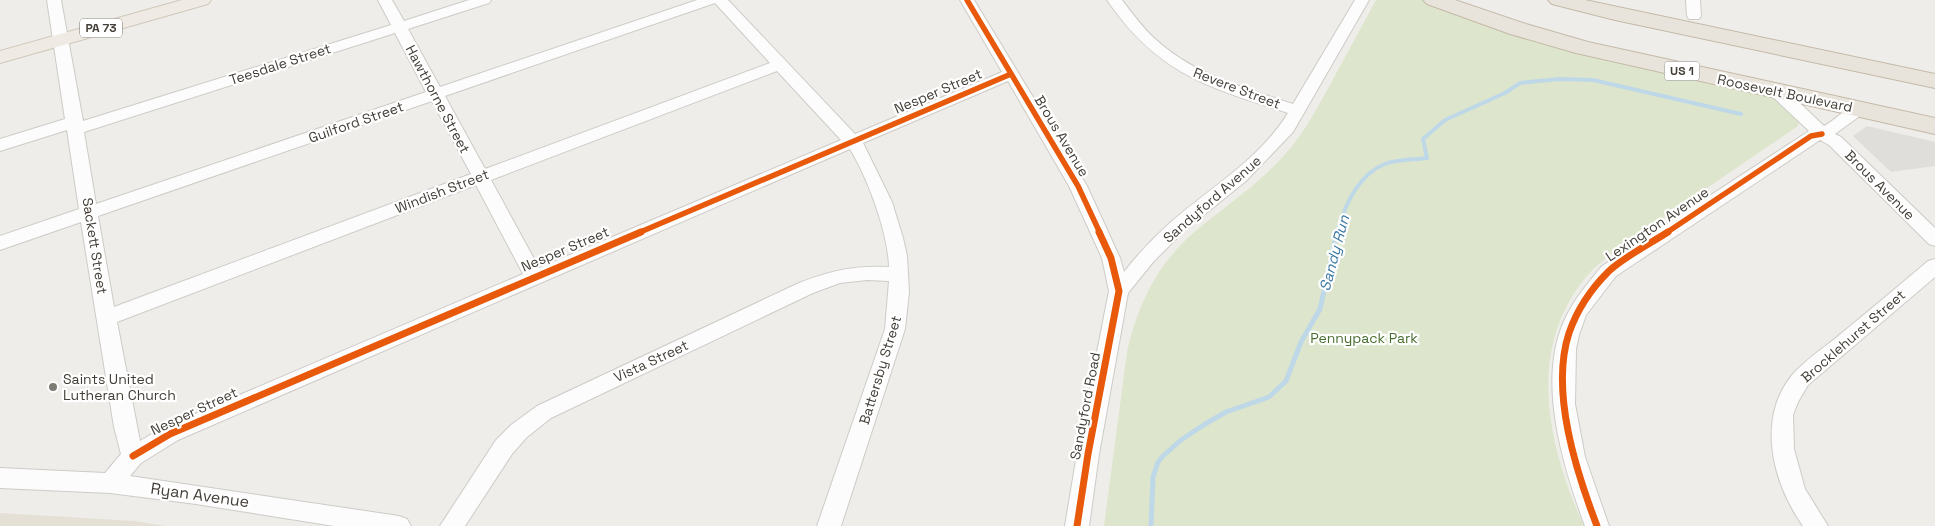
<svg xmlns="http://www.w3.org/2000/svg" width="1935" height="526" viewBox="0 0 1935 526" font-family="'Space Grotesk',sans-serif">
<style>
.education{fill:#e5e0d5}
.green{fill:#dde6cc}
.parking{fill:#e0deda}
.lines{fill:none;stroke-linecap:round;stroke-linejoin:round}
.stream-far1{stroke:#bed8e8;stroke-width:4}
.stream{stroke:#bed8e8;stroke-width:5}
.minor-casing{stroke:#cdcbc7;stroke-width:2}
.major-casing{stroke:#cfc8b9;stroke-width:2}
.highway-casing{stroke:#c4b9a8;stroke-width:2}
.minor{fill:#fdfcfc;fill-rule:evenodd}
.major{fill:#efebe4;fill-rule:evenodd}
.highway{fill:#e9e4db;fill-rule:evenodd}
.cycleway-far1-casing{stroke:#fff;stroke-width:8}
.cycleway-casing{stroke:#fff;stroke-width:10}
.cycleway-far1{stroke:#e8590c;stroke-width:5.5}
.cycleway{stroke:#e8590c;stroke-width:7}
.poi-dot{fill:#7f7b75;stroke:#fff;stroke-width:2}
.labels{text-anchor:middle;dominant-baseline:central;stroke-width:4.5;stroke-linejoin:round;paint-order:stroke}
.shield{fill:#fff;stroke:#7b7873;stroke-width:1}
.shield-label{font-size:12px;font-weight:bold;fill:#433e37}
.street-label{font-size:14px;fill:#433e37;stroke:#fff}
.park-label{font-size:14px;fill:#496f30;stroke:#fff}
.poi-label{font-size:14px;fill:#433e37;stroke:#fff;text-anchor:start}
.water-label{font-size:15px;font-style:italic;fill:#3c7aa3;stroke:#fff}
.near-street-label{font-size:16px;fill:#433e37;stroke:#fff}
</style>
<rect width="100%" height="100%" fill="#efede9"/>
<path class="education" d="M0,513L135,521L165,526H0Z"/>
<path class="green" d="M1376,0H1421L1773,96L1799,121L1798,126L1622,246C1609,256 1597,264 1587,276C1525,349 1548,447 1584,526H1104L1127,352C1137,308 1155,268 1189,237C1221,208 1257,187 1286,153C1305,132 1317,108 1331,83C1346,55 1361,28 1376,0Z"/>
<path class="parking" d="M1867,126L1935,142V166L1891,172L1853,136Z"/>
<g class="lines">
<path class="stream-far1" d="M1337,233C1344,207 1357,175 1385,164C1398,159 1413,160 1427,158L1423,139L1445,120L1505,93L1520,83L1559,79L1593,80L1741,114"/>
<path class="stream" d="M1151,526L1153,477L1158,462L1163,456L1181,440L1205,424L1226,412L1269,397L1286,381L1301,342L1320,309L1337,232"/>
<g class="minor-casing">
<path id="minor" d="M47,0H61L83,121L391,25L378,0H392L404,21L469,0H491L489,3L408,29L440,87L697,0H728L855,134L1002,72L960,0H974L1087,186L1120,258L1124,272C1138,254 1154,237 1171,222C1210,188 1260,159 1288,113C1207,87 1158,74 1107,0H1122C1132,13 1142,27 1154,38C1192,74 1244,88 1293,104L1355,0H1369L1293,132L1246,181L1184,231L1154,261L1128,293L1099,454L1089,526H1065L1077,454L1109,291L1102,258L1069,186L1008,81L863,143L892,202L903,238L907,256L909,292L905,329L841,526H817L885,329L889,281L867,280L840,283L813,293L551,418L527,437L512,454L465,526H440L496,440L511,425L537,406L799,283C834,270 851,266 889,267C888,232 868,179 850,149L178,440L141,463L130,476L399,516L407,519L411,526H334L196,504L110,493L0,488V468L105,473L121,454L114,427L81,222L0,250V236L79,209L67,130L0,151V139L65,119ZM715,3L770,63L485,169L445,96ZM395,33L426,92L96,204L84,132ZM777,71L841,140L539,268L491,180ZM432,101L471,174L114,307L98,216ZM476,185L523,274L162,428L140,441L117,322Z
M1686,0H1700L1701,16L1699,19H1689L1687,16Z
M1778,87L1784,88L1824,126C1836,120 1850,102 1864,105L1866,109L1864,113L1835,134L1841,137L1935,228V246L1929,244L1829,145L1820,140L1616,276L1586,315L1579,335L1576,349L1575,404L1585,457L1609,526H1585C1563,466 1536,380 1565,319C1574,299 1588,283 1602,266L1809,131L1772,96L1770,92L1772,88Z
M1935,259V277L1808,385L1798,402L1793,415L1794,449L1805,489L1828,526H1803C1772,482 1756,418 1793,374C1806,359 1828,345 1843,332C1872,308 1900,285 1928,261Z"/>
</g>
<g class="major-casing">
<path id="major" d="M182,0H211L208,4L0,63V51Z"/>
</g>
<g class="highway-casing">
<path id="highway" d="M1423,0H1455L1526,24L1588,42L1935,118V134L1576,53L1510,34L1427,4Z
M1548,0H1585L1935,74V88L1615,20L1552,4Z"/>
</g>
<use href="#minor" class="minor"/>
<use href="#major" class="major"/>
<use href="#highway" class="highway"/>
<g class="cycleway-far1-casing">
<path id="cycleway-far1" d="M967,0L1078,186L1100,233
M638,233L1011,74
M1666,233L1811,136L1822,134"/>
</g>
<g class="cycleway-casing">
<path id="cycleway" d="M133,456L170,434L641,232
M1077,526L1088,454L1119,291L1111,258L1099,232
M1597,526C1576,471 1550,391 1569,333C1577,310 1591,289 1608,272C1622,258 1651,243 1668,232"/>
</g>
<use href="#cycleway-far1" class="cycleway-far1"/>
<use href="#cycleway" class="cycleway"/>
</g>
<circle class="poi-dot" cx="53" cy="387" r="5"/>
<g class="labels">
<g class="shield">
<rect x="80" y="18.5" width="42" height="19" rx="4"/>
<rect x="1664.5" y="61.5" width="35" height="19" rx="4"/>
</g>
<g class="shield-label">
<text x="101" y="28">PA 73</text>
<text x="1682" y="71">US 1</text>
</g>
<g class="street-label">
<text transform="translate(280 64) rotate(-18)">Teesdale Street</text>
<text transform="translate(1237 88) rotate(21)">Revere Street</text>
<text transform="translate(938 91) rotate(-23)">Nesper Street</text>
<text transform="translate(1785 93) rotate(12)">Roosevelt Boulevard</text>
<text transform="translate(438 99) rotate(62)">Hawthorne Street</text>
<text transform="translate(356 122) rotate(-19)">Guilford Street</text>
<text transform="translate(1062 136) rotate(59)">Brous Avenue</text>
<text transform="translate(1880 185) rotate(45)">Brous Avenue</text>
<text transform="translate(442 191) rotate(-21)">Windish Street</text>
<text transform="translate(1212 199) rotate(-41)">Sandyford Avenue</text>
<text transform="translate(1657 224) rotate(-34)">Lexington Avenue</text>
<text transform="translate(95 246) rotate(81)">Sackett Street</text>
<text transform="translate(565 249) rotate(-23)">Nesper Street</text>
<text transform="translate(1853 336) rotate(-41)">Brocklehurst Street</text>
<text transform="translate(651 361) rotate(-25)">Vista Street</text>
<text transform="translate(880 370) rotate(-73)">Battersby Street</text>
<text transform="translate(1085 406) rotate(-79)">Sandyford Road</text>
<text transform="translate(194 411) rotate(-25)">Nesper Street</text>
</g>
<g class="park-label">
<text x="1364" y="338">Pennypack Park</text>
</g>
<g class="poi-label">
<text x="63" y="379">Saints United<tspan x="63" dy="16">Lutheran Church</tspan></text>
</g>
<g class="water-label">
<text transform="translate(1334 253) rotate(-75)">Sandy Run</text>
</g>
<g class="near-street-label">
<text transform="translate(200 495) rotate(8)">Ryan Avenue</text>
</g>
</g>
</svg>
